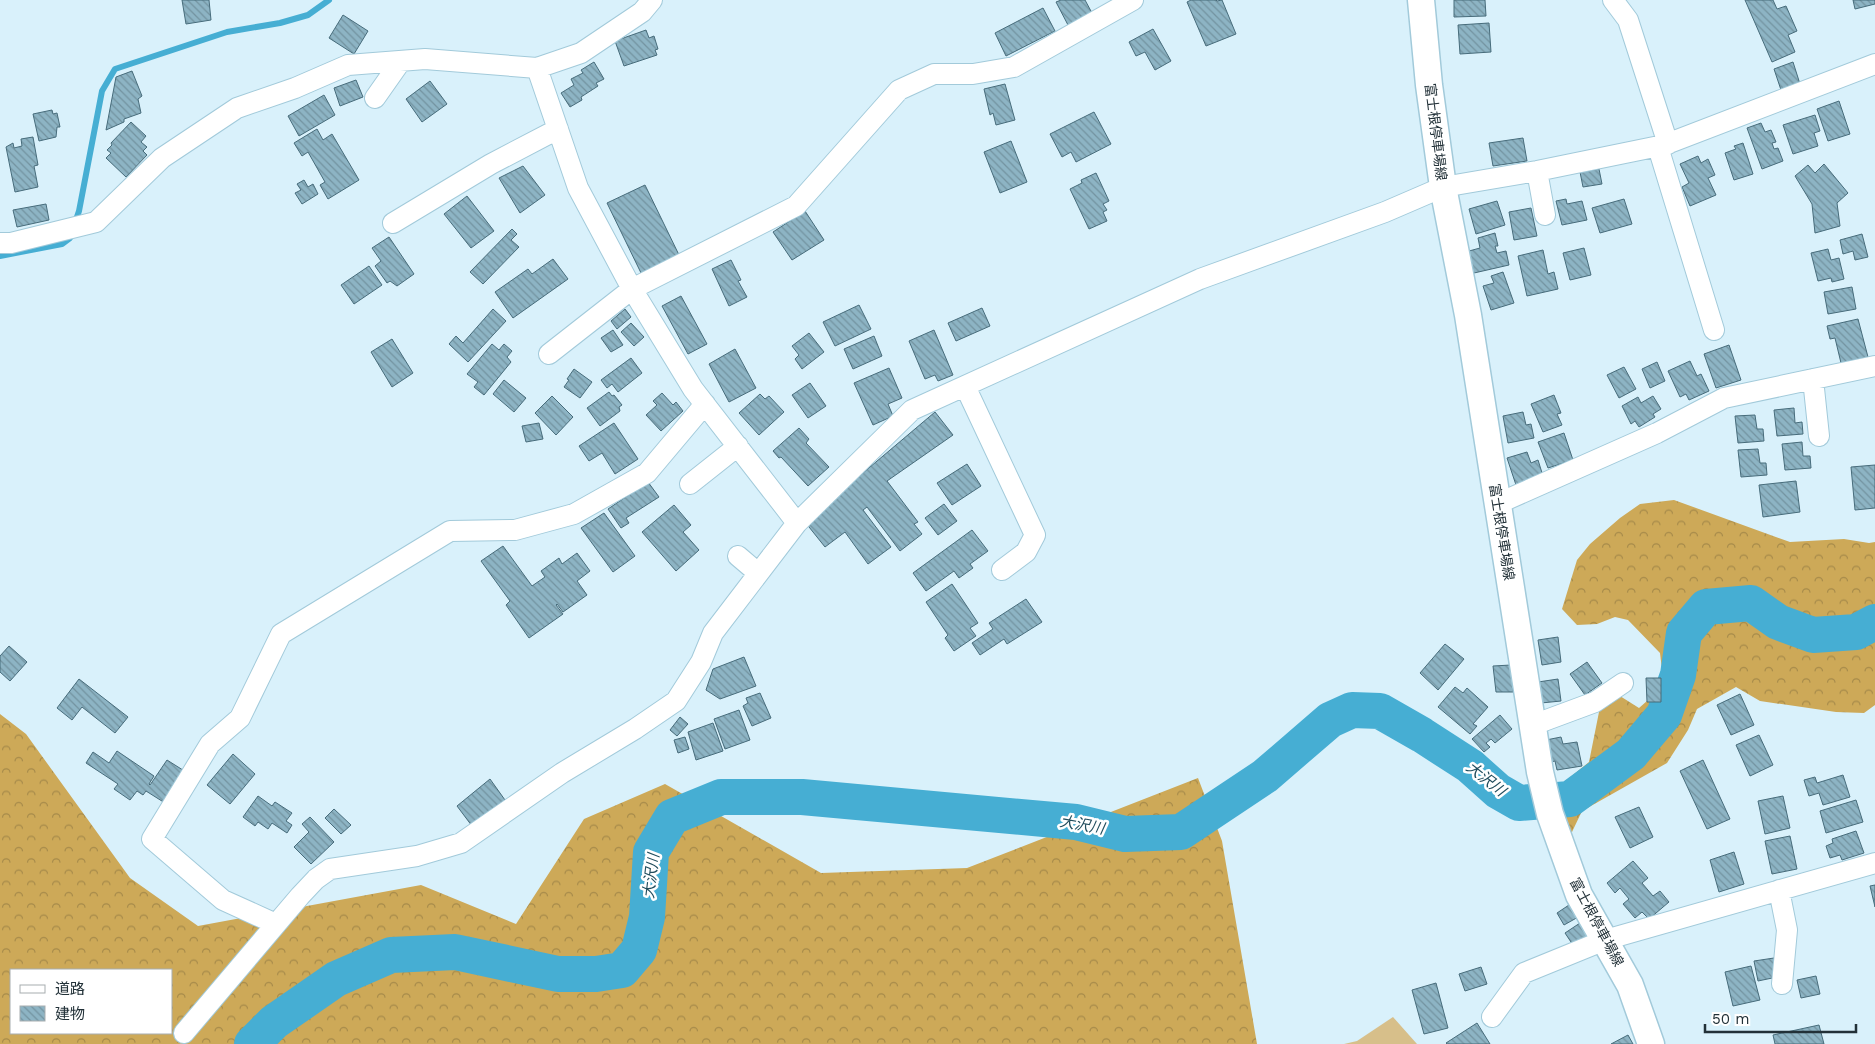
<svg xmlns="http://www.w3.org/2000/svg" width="1875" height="1044" viewBox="0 0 1875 1044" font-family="'Work Sans','Noto Sans JP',sans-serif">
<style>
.green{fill:#d7bf8a}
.forest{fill:url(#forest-crowns);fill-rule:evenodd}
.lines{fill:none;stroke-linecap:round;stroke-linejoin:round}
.stream{stroke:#46aed3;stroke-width:6}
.river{stroke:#46aed3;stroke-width:36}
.building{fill:url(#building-back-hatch);stroke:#476c7b}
.minor-casing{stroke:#a2cada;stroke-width:22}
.major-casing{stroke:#a2cada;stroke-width:29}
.minor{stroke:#fff;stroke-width:20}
.major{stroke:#fff;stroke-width:26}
.labels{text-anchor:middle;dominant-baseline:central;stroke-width:5;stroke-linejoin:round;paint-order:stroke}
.street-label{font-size:14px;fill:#223138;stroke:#fff}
.water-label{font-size:15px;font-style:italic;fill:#214d5d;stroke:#fff}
</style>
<defs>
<pattern id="forest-crowns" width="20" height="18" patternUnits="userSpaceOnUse" patternTransform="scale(1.25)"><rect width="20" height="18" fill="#cda958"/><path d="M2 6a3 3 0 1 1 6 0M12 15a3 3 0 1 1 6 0" fill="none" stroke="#a68a4a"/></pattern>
<pattern id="building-back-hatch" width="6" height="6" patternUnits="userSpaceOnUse" patternTransform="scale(1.25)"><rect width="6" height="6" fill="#8db4c4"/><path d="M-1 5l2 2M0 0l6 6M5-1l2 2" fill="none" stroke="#7393a0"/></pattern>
</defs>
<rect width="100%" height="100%" fill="#d9f1fb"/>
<path class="green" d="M1393,1017L1417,1044H1344L1357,1041Z"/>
<path class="forest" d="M1674,500L1790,542L1844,539L1869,543L1875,542V705L1864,713L1836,712L1760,701L1736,687L1697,709L1688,730L1667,763L1582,811L1572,832L1560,831L1543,796L1568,779L1589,762L1600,707L1612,691L1639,708L1664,686L1660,653L1628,620L1615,617L1597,624L1577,625L1562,609L1577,560L1590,544L1620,518L1640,504Z
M0,714L26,734L130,878L198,926L421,885L516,924L584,819L665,784L821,873L967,868L1198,778L1222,841L1257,1044H0ZM11,970H171V1033H11Z"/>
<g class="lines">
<path class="stream" d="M75,223L79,211L102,91L115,69L227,32L280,23L308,15L329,0
M0,256L62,244L70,238L72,233"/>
<path class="river" d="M252,1044L274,1022L336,979L391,955L455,952L558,974H596L622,970L639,950L647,917L651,852L672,817L721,797H802L1076,822L1125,834L1181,832L1265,776L1330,720L1352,710L1380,711L1422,735L1470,766L1498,791L1519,803L1570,799L1631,754L1664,715L1678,675L1684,633L1706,607L1751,603L1778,622L1813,635L1856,632L1875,622"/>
</g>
<path class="building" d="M182,0H209L211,20L186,24Z
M1061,0H1085L1092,13L1068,25L1056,2Z
M1191,0H1216L1217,1L1222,0L1236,34L1206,46L1187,2Z
M1454,0H1485L1486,16L1454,17Z
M1745,0H1773L1777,9L1786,6L1797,31L1788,35L1795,52L1772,62Z
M1853,0H1875V4L1855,9Z
M1043,8L1055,31L1006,56L995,33Z
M343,15L368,31L354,54L329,38Z
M1489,23L1491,52L1460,54L1458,25Z
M1153,29L1171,61L1155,70L1145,52L1136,56L1129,42Z
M646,30L649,38L654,36L658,49L655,50L657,55L624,66L615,41Z
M594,62L604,79L596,83L598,86L581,97L582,100L570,107L561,93L574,85L571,79L583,73L581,70Z
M1793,62L1800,84L1781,90L1774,69Z
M132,71L142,96L138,99L141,113L124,119V122L106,130L116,77Z
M356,80L363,97L340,106L334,88Z
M430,81L447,104L422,122L406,99Z
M1005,84L1015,120L996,125L993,113L990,115L984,89Z
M324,95L335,115L299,136L288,116Z
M1839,101L1850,134L1828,141L1817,109Z
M52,110L53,114L57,113L60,127H57L56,137L39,141L33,114Z
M1094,112L1111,144L1076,162L1071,152L1062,157L1050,134Z
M1815,115L1820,131L1814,133L1818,146L1793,154L1783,125Z
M131,122L146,136L141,142L147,147L143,151L147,155L126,177L106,158L111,153L107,150L112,145L111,143Z
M1761,123L1765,132L1771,130L1776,142L1772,143L1774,149L1778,148L1783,161L1762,169L1747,128Z
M317,129L323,140L332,134L359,180L328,199L320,185L325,182L308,152L302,156L294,143Z
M33,137L38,165L34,166L38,187L15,192L6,147L13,143L14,148L22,146L21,139Z
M1523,138L1527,161L1493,166L1489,143Z
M1011,141L1027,182L1000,193L984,152Z
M1743,143L1753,174L1734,180L1725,153L1736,149L1734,146Z
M1698,156L1701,163L1708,159L1715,175L1708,178L1716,195L1690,206L1682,187L1689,183L1680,164Z
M1824,164L1848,193L1837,203L1840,226L1815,233L1812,204L1795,176L1808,165L1815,173Z
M523,166L545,195L520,213L499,178Z
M1599,169L1602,184L1583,187L1580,172Z
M1096,173L1109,201L1103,204L1107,210L1103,212L1107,221L1089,229L1070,189L1082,183L1081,180Z
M304,180L308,187L313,184L318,194L302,204L295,193L301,190L297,184Z
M645,185L680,257L642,275L607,203Z
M467,196L494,231L471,248L444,214Z
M1566,199L1567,204L1582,201L1587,220L1562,225L1556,201Z
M1624,199L1632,224L1600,233L1592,208Z
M1497,201L1505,225L1476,234L1469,209Z
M46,204L49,220L17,227L13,210Z
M1531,208L1537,236L1514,240L1509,212Z
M805,211L824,240L792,260L773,232Z
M512,229L517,234L511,240L519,247L483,284L470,272Z
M1495,233L1498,246H1495L1497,253L1506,251L1509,265L1474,273L1469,251L1480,248L1478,238Z
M1862,234L1868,257L1855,260L1853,251L1843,254L1840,240Z
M389,237L414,274L397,286L390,281L387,283L375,266L381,261L372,248Z
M1584,248L1591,275L1570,280L1563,253Z
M1828,249L1831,260L1839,258L1844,279L1832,282L1831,278L1818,281L1811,253Z
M1543,250L1548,274L1554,272L1558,289L1527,296L1518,256Z
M553,259L568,279L513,318L495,292L528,269L532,274Z
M731,260L741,280L738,281L747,297L729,306L712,269Z
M369,266L382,285L354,304L341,285Z
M1503,272L1514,303L1491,310L1483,286L1494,283L1491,276Z
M1852,287L1856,309L1828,314L1824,292Z
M681,296L707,344L688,354L662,306Z
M859,305L871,329L835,346L823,322Z
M982,308L990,326L956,341L948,323Z
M493,309L506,321L468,362L449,344L456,336L463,343Z
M625,309L631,317L617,329L611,321Z
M1858,319L1868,357L1841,363L1835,338L1830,339L1827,326Z
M631,323L644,337L634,346L621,332Z
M613,330L623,345L611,352L601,338Z
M934,330L953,375L938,381L935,375L925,379L909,341Z
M809,333L824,352L802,369L795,359L799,355L792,346Z
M874,336L882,356L853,369L844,349Z
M392,339L413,373L392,387L371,352Z
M492,344L499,350L504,344L512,351L507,357L511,362L484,395L474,387L478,382L467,374Z
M1729,345L1741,380L1716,388L1704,354Z
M735,349L756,388L729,402L709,364Z
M631,358L642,373L618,392L612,384L607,388L601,380Z
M1690,361L1697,376L1701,374L1709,391L1689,400L1686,394L1680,397L1668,371Z
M1657,362L1665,381L1650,388L1642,369Z
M1624,367L1636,389L1619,398L1607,375Z
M889,368L902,398L888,404L893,416L873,425L854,383Z
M574,369L592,382L580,398L564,387L569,380L567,379Z
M504,380L526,398L514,412L493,394Z
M810,383L826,406L808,418L792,395Z
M609,392L612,396L614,395L622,405L619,407L620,411L600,426L587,408Z
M662,393L673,405L676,402L683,411L661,431L646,415L657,405L653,401Z
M760,394L765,399L769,396L784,412L759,435L739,413Z
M1554,395L1561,413L1557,414L1562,425L1543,432L1531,404Z
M552,396L573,417L556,435L535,413Z
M1653,396L1661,409L1653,414L1655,417L1639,427L1635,421L1631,424L1622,406L1638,397L1641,403Z
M1794,408L1795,423L1802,422L1803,434L1777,436L1774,410Z
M935,412L953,435L887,481L918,522L914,524L922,534L900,551L867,507L863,510L891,547L868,564L845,532L825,547L805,522Z
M1523,412L1526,425L1531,424L1534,438L1508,443L1503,416Z
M1755,415L1757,429H1763L1764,441L1738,443L1735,416Z
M539,423L543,439L526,442L522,426Z
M614,423L638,459L615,474L602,453L589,461L579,446Z
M799,428L809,439L806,443L829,467L808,486L781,457L779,458L773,451Z
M1564,433L1573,460L1548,468L1538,442Z
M1802,442L1803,456H1810L1811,468L1785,470L1782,444Z
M1758,449L1760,463H1766L1767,475L1741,477L1738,450Z
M1527,452L1531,463L1538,460L1543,476L1516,485L1507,458Z
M967,464L981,486L952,505L937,483Z
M1875,465V508L1855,510L1851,467Z
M1796,481L1800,512L1763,517L1759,485Z
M648,482L659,497L626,518L629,523L621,528L608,509Z
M944,504L957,521L938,535L925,518Z
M674,505L691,525L683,532L699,550L676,571L642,532Z
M604,513L635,556L613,572L581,528Z
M972,530L988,551L970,564L973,568L959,578L954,571L926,591L913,573Z
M503,546L532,586L545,577L541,571L559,558L562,564L577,553L590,571L577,581L587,595L563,612L557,604L556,605L563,614L529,638L506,605L510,601L481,561Z
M952,584L978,623L970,628L976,636L954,651L945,638L948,635L926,602Z
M1026,599L1042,622L1007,644L1004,639L980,655L972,643L993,629L989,623Z
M1558,637L1561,662L1542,665L1538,640Z
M1445,644L1464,659L1438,690L1420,673Z
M9,646L27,662L10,681L0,672V656Z
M744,657L756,686L720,699L706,690L713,669Z
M1587,662L1602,683L1585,695L1570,674Z
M1511,665L1513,692H1496L1493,666Z
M1646,678H1661V702H1647Z
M79,679L128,717L115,733L82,707L72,720L57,708Z
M1558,679L1561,701L1541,703L1538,682Z
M1455,687L1463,693L1467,688L1488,707L1473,724L1477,726L1470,734L1438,707Z
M760,693L771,718L752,726L743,706L748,703L746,698Z
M1740,694L1754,725L1731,735L1717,705Z
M739,710L750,740L725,749L714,719Z
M1500,715L1512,729L1495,743L1491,739L1486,743L1490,747L1484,752L1472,739Z
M680,717L688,724L677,736L670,730Z
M713,723L723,751L696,760L688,732Z
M1759,735L1773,765L1750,776L1736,745Z
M685,737L689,749L678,753L674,740Z
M1561,737L1563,744L1577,742L1582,766L1557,770L1555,761L1550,762L1546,740Z
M117,751L154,776L149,784L150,785L167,760L186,772L165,803L146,791L143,795L137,791L130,800L114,789L118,784L86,763L93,752L109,763Z
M233,754L255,774L230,804L207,785Z
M1703,760L1730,819L1707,829L1680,771Z
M1843,775L1850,797L1823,805L1819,793L1809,796L1804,780L1815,777L1817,783Z
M490,779L510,807L475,830L457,806Z
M258,796L272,806L275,802L292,813L286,821L292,825L287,833L272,823L268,829L258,822L255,826L243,817Z
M1783,796L1790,828L1765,834L1758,801Z
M1856,800L1863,822L1826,833L1820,811Z
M1639,807L1653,837L1630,848L1615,817Z
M334,809L351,825L341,834L325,818Z
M310,817L334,842L311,864L294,847L309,832L302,824Z
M1856,831L1864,853L1842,860L1840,855L1830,858L1826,846L1833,843L1832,839Z
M1790,836L1797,869L1772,874L1765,841Z
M1734,852L1744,884L1719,892L1710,860Z
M1633,861L1648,878L1642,883L1653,896L1660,891L1669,902L1649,919L1642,912L1635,918L1623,904L1629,899L1620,888L1615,893L1607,883Z
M1875,885V907L1870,886Z
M1572,903L1580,916L1564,925L1557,913Z
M1580,923L1588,936L1573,945L1565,933Z
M1774,958L1777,977L1758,981L1754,961Z
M1751,966L1760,1000L1733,1006L1725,972Z
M1481,967L1487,984L1465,991L1459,974Z
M1816,976L1820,994L1801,998L1797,980Z
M1436,983L1448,1028L1424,1034L1412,990Z
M1477,1023L1490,1044H1447L1446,1043Z
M1819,1025L1824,1044H1775L1773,1035Z
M1628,1035L1633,1044H1611Z"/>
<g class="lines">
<g class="minor-casing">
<path id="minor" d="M1613,0L1628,20L1668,144
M537,68L578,188L632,289L693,389L797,523
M375,98L401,61
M1658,147L1714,330
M1537,171L1545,215
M393,223L491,164L558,129
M0,243H11L96,222L162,158L237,108L295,88L348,65L425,59L537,68L581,53L642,12L652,0
M549,354L632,289L796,206L899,90L934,74H973L1014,67L1133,0
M1813,379L1819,436
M965,386L1035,535L1026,552L1002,570
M690,484L738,446
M1497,504L1657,433L1724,398L1875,366
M738,556L758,573
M1533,725L1595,702L1623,683
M1779,890L1787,930L1782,984
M276,924L223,900L152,839L210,744L240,718L281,634L450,531L515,530L574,514L647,473L705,404
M1492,1017L1524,973L1605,940L1875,863
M184,1033L300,896L316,879L330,869L417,856L461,843L562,773L635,729L676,701L701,662L713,633L797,523L912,410L1200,279L1385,212L1443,187L1537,171L1664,145L1875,64"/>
</g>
<g class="major-casing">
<path id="major" d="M1421,0L1429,85L1443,187L1468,315L1540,772L1550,814L1579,895L1630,985L1651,1044"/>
</g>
<use href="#minor" class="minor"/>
<use href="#major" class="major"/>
</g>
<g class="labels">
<g class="street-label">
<text transform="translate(1436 132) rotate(83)">富士根停車場線</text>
<text transform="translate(1502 532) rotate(81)">富士根停車場線</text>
<text transform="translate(1597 922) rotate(62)">富士根停車場線</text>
</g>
<g class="water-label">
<text transform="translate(1486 779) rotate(38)">大沢川</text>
<text transform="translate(1082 825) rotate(10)">大沢川</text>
<text transform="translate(651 876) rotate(-83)">大沢川</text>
</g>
</g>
<rect x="10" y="969" width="162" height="65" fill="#ffffff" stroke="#a7adaf"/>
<rect x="20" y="985" width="25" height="8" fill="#ffffff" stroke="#a7adaf"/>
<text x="55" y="994" font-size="15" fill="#223138">道路</text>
<rect x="20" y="1006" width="25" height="15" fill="url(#building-back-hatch)" stroke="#a7adaf"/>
<text x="55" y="1019" font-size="15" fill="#223138">建物</text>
<path d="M1705 1024v8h151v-8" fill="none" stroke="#223138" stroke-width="2.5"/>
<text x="1712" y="1024" font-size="15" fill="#223138" stroke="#ffffff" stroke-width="4" paint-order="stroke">50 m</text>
</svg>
